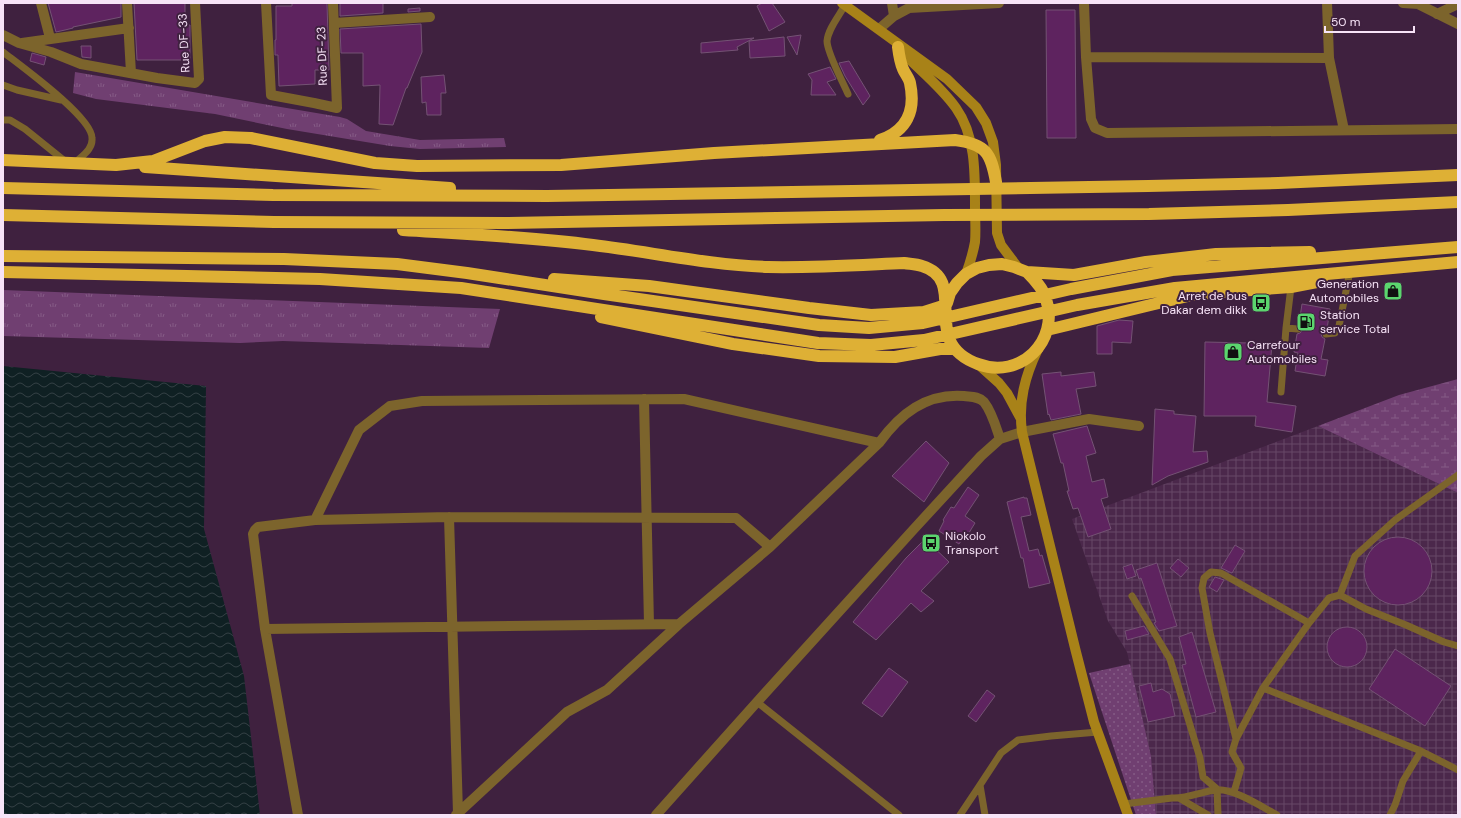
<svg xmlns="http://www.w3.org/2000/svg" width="1461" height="818" viewBox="0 0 1461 818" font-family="'DM Sans',sans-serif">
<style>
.industrial{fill:url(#industrial-grid)}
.grass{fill:url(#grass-tufts)}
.wetland{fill:url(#wetland-marsh)}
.park{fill:url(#park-dots)}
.water{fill:url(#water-waves)}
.building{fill:#5e235f;stroke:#745274}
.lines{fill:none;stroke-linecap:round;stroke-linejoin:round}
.lane{stroke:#7c642c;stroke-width:7}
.street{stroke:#7c642c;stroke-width:10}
.secondary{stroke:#a88218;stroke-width:10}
.highway{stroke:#deb035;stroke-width:12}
.labels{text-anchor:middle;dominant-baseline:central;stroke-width:4;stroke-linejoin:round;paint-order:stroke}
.street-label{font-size:12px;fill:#f7e3f7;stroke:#3f213f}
.poi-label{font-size:12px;fill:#f7e3f7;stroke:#3f213f;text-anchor:start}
</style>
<defs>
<pattern id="industrial-grid" width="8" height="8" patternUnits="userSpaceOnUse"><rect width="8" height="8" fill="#4b284b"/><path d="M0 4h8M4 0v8" fill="none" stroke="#664766"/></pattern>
<pattern id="grass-tufts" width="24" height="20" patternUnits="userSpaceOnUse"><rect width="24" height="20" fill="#703f71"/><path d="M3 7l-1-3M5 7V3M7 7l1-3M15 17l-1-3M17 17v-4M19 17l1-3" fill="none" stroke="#855b86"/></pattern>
<pattern id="wetland-marsh" width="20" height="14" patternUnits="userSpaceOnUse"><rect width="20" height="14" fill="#703f71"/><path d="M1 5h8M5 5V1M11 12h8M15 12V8" fill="none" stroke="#855b86"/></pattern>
<pattern id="park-dots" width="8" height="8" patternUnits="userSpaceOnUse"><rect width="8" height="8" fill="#703f71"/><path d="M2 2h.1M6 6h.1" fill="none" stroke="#855b86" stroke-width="1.8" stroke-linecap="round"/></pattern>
<pattern id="water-waves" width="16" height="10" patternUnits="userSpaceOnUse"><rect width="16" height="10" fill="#0f2023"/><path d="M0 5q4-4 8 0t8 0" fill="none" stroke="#334044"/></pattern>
</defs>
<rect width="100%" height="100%" fill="#3f213f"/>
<path class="industrial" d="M1318,426L1458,493V815H1156L1151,756L1127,652L1108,621L1072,519Z"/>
<path class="grass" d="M75,72L340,117L347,119L366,131L420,140L504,138L506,147L420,149L390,146L287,129L215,114L96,99L73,93Z
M3,290L500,309L489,348L283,341L240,343L3,336Z"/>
<path class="wetland" d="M1458,379V493L1318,426L1399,395Z"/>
<path class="park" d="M1130,664L1151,756L1156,815H1136L1089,673Z"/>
<path class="water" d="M3,366L206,386L204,529L244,676L260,815H3Z"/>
<path class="building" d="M48,3H121V17L73,27V28L65,30L56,32Z
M134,3H185V25H190V60H137Z
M292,3H327L329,70H315V84L279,86L278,56V55H275V40H276V6H292Z
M340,3H383V13L340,16Z
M762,3H772L785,22L769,31L757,6Z
M420,8V11L408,12V9Z
M1046,10H1075L1076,138H1047Z
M421,24L422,52L407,88H406L393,125L379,124L380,85L363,86V53H341L340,29Z
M801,35L797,55L787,37Z
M784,37L785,56L750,58L749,41Z
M754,38L737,47L738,50L701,53V43Z
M81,46H91V58L82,57Z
M32,53L46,57L44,65L30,61Z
M849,61L870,96L863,105L845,76L839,63Z
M830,67L836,79L827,82L836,95H811L812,80L808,74Z
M444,75L446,93H441V115H427L426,102L422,103L421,77Z
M1302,304L1330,309L1327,329L1323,330L1321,334L1322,337L1325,339L1321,359L1328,360L1325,376L1295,371L1298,353L1294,352L1297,334L1300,333L1303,330L1302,327L1299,324Z
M1119,320L1133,321L1131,343L1112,342V354H1097V326Z
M1205,342L1250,343L1272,344L1267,402L1296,406L1292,432L1255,426L1256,416H1204Z
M1061,372V376L1094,372L1096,386L1076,389L1081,414L1051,420L1049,414L1048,415L1042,374Z
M1155,409L1174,411V414L1196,416L1193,452L1207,451L1208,462L1168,476L1152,485Z
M1087,426L1096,453L1086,456L1092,482L1104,479L1108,497L1101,499L1111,529L1088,537L1078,508L1073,509L1067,491H1069L1063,463H1061L1053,434Z
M926,441L949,463L924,502L892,476Z
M968,487L979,495L965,516L975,523L967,536L965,535L959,544L939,531L944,521L943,520L951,507L954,508Z
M1024,497V498H1027L1031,515L1021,517L1029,551L1038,549L1040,556L1042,555L1050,583L1029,588L1023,558H1021L1007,502Z
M1364 571a34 34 0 1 1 68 0a34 34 0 1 1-68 0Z
M925,539L949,562L921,591L934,601L921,612L911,603L876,640L853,622L906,558Z
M1235,545L1245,551L1232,573L1221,568Z
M1178,559L1189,568L1181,577L1170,568Z
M1157,563L1177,626L1159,631L1154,623L1156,622L1141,578L1139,579L1136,570Z
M1132,564L1136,576L1127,579L1123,567Z
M1215,577L1224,580L1217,592L1209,587Z
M1144,626L1149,634L1127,640L1125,631Z
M1327 647a20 20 0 1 1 40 0a20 20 0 1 1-40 0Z
M1192,632L1216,712L1196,717L1182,665L1186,664L1179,637Z
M1395,649L1451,686L1425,726L1369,689Z
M889,668L908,682L882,717L862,703Z
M1151,683L1153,692L1162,689L1170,694L1175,716L1148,722L1139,686Z
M987,690L995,696L976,722L968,716Z"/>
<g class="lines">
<path class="lane" d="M845,5C839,16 828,29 827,41C827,53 843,82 848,94
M3,52C21,66 92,117 92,138C93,149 83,155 76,162
M3,85L17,90L61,100
M3,120H10L25,129L66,162
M1291,287L1286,328L1298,329
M1326,334L1335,333L1339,326L1349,276
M1281,392L1286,328
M1340,595L1355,556L1395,520L1458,475
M1132,596L1170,659L1200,758L1203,777L1217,789L1218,815
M1263,688L1421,751L1458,770
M757,702L899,815
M1236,739L1210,633L1202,588L1204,578L1211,572L1221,573L1309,623
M1234,792L1241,768L1232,752L1236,739L1263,688L1309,623L1329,598L1340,595L1366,609L1406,625L1444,642L1458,646
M1179,798L1208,815
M1124,804L1172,798C1186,799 1201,792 1215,790C1232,787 1262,807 1277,815
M960,815L980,785
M985,815L980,785L1001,753L1018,740L1051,736L1098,732
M1390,815L1395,805L1403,781L1421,751"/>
<path class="street" d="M41,3L50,38
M127,3L131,73
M266,3L271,95L314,103L337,108L333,3
M892,3L894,16
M1084,3L1086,57L1091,119L1095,128L1107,133L1458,129
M1327,3L1329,58L1344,130
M1403,3L1419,4
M1416,3L1458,24
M1437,14L1458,4
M334,23L430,17
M879,29L894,16L909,8L999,3
M3,35L19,43L51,52L81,64L157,78L195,83L199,79L195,3
M22,43L129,28
M1086,57L1329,58
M644,399L649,624
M449,517L458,813
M315,520L359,430L390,406L422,401L684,399L879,443
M265,629L679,624
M298,815L265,629L253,534L255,530L258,527L315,520L449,517L736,518L770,547
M456,815L567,712L607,690L679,624L770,547L879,443C900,414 926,393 964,396C971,397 978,396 984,402C992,412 996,427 1000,439
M656,815L757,702L913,530L981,456L1000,439L1022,432L1089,419L1139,426"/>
<path class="secondary" d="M842,3L947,79L976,107L986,123L993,142L996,165L997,233L1001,245L1019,269
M905,55C922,72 942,88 956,108C976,136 975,175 975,208C975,219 976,231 975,242C973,253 970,263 966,274
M1038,349C1025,376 1018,402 1022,432L1076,652L1094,722L1128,815
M979,365L999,383L1007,393L1020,417"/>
<path class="highway" d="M880,140C907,131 916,111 910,83C909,78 905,74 903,69C900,62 899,55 898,47
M3,160L116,165L153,161L205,141L225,137L251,138L375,163L417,166L561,165L714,153L955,140C986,144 991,153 996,182
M145,167L450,188
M3,188L273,195L547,196L1148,186L1278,183L1458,175
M3,215L274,222L505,223L944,215L1149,214L1288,210L1458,202
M403,230C466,234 530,237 593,245C651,252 709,265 768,267C813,268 859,265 904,263C910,264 916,264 922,266C971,281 917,342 978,364C1020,380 1060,341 1046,299C1043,288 1034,279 1027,272
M3,256L284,259L397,264L467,273L604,294L819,325L869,328L923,323L1071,289L1172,270L1458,247
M3,272L320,279L461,288L818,343L871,345L924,340L1077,305L1175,288L1458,262
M554,279L649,286L809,308L871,315L924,312L946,305
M947,303L950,293L957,283L966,274L977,268L989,265L1002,264L1014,267L1027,272L1074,275L1146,262L1216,254L1310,252
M601,317L733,344L819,356L895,357L940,349H954
M1047,330L1196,294L1291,287L1322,281"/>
</g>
<defs>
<g id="shop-square" transform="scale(1)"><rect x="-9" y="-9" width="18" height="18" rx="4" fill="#5bd56e" stroke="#3f213f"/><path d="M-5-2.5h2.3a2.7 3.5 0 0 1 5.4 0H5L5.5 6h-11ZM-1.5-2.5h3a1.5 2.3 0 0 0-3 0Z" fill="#111"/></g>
<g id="bus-square" transform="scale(1)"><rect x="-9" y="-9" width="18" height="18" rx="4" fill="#5bd56e" stroke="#3f213f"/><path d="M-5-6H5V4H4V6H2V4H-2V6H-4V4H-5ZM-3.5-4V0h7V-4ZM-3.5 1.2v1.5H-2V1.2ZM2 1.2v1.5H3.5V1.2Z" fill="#111"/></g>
<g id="fuel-square" transform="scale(1)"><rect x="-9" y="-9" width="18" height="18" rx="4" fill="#5bd56e" stroke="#3f213f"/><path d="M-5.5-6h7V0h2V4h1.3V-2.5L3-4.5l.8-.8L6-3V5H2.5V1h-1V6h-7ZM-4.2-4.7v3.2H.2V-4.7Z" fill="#111"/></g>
</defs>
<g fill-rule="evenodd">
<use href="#shop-square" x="1393" y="291"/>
<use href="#bus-square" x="1261" y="303"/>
<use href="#fuel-square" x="1306" y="322"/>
<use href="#shop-square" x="1233" y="352"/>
<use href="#bus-square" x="931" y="543"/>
</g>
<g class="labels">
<g class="street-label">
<text transform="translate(184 43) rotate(-93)">Rue DF-33</text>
<text transform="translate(322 56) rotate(-92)">Rue DF-23</text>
</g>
<g class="poi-label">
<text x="1379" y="284" text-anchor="end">Generation<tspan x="1379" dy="14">Automobiles</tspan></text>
<text x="1247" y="296" text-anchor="end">Arret de bus<tspan x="1247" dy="14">Dakar dem dikk</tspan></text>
<text x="1320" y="315">Station<tspan x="1320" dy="14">service Total</tspan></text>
<text x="1247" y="345">Carrefour<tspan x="1247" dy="14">Automobiles</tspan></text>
<text x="945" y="536">Niokolo<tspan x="945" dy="14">Transport</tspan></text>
</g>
</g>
<rect width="1461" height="818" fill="none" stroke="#f7e3f7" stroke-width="8"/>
<path d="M1325 26v6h89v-6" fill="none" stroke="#f7e3f7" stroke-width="2"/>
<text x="1331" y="26" font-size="12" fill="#f7e3f7" stroke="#3f213f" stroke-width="3" paint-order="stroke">50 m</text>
</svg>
